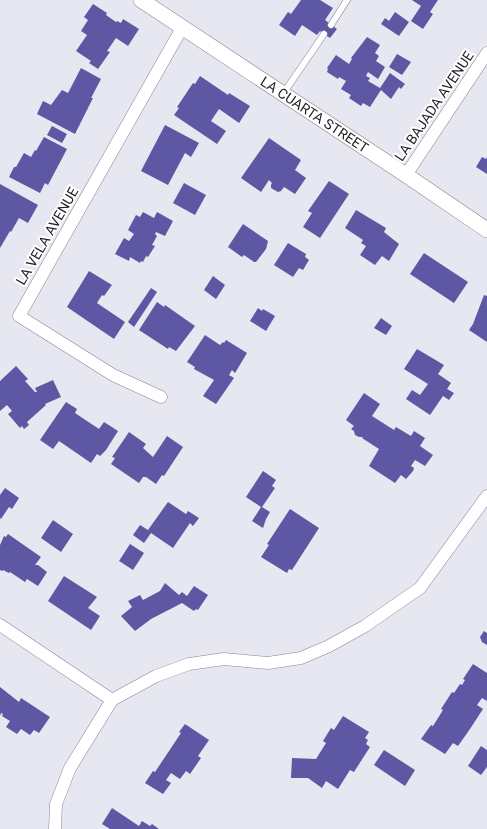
<svg xmlns="http://www.w3.org/2000/svg" width="487" height="829" viewBox="0 0 487 829" font-family="Roboto,sans-serif">
<style>
.building{fill:#5d57a4}
.lines{fill:none;stroke-linecap:round;stroke-linejoin:round}
.service-casing{stroke:#868690;stroke-width:7}
.minor-casing{stroke:#868690;stroke-width:13}
.tertiary-casing{stroke:#868690;stroke-width:16}
.service{stroke:#fff;stroke-width:6}
.minor{stroke:#fff;stroke-width:12}
.tertiary{stroke:#fff;stroke-width:15}
.labels{text-anchor:middle;dominant-baseline:central;stroke-width:4;stroke-linejoin:round;paint-order:stroke}
.street-label{font-size:14px;fill:#222226;stroke:#fff}
</style>
<rect width="100%" height="100%" fill="#e6e7f1"/>
<path class="building" d="M301,0H320L333,8L325,20L337,29L330,38L320,31L317,35L302,25L295,36L279,25L288,12L291,14Z
M412,0H438L430,12L433,14L423,29L411,21L421,6Z
M93,4L107,13L106,15L116,22L117,21L121,23L123,19L139,29L128,46L116,38L107,51L110,52L98,69L89,63L91,61L76,51L87,35L81,31L88,20L84,17Z
M395,12L409,22L399,36L381,24L385,18L389,21Z
M367,37L380,45L375,53L379,56L376,61L385,67L378,79L368,72L366,76L370,78L368,81L380,88L390,73L405,84L401,89L399,87L391,99L381,90L370,107L363,103L361,106L349,98L351,95L341,89L346,81L339,77L338,79L327,72L328,69L327,68L336,55L349,64L352,59L351,58Z
M397,54L411,62L402,75L389,67Z
M81,68L101,79L91,98H93L75,134L37,114L43,101L51,105L62,90L68,93Z
M200,76L228,95L229,93L250,106L239,123L219,109L211,121L226,131L217,144L174,115L179,108L177,107L193,83L195,84Z
M165,125L199,143L191,157L185,153L168,185L141,171Z
M52,126L67,134L62,143L47,135Z
M44,137L67,149L48,185L45,183L40,193L9,177L14,167H16L24,153L31,157L35,150L36,151Z
M269,138L301,160L295,170L306,178L295,194L284,187L281,191L278,192L271,188V185L272,183L269,180L261,192L241,178Z
M482,157L486,159L487,157V174L476,167Z
M329,181L349,194L320,238L303,227L312,213L308,211Z
M184,183L206,195L195,215L173,203Z
M0,184L38,205L28,223L19,218L11,232L10,231L0,248Z
M356,210L386,228L384,232L399,244L389,261L382,256L375,265L360,255L366,246L361,243L363,240L345,228Z
M143,212L154,218L157,212L173,221L165,236L156,232L155,234L157,236L152,245L155,246L148,257L146,256L143,262L141,261L140,263L130,257L129,261L115,254L124,238L129,241L134,234L128,230L136,215L140,217Z
M243,224L268,241L266,249L256,262H254L244,255L242,257L228,247Z
M288,243L306,254L305,257L309,260L303,270L299,268L293,277L274,265Z
M424,253L468,282L454,303L410,274Z
M89,271L112,285L104,296L102,295L97,303L125,322L114,339L67,307Z
M213,276L225,285L216,299L204,290Z
M151,288L157,292L134,327L128,322Z
M484,295L487,296V342L469,330L473,324Z
M157,302L164,307L165,305L195,326L176,351L169,347L168,349L139,330Z
M258,308L262,311L263,309L275,316L266,331L250,321Z
M381,318L392,326L386,335L374,328Z
M205,335L220,345L223,342L224,343L226,340L247,353L235,373L232,370L229,375L234,378L216,404L203,396L214,380L194,369L195,367L187,362Z
M417,349L444,365L438,374L451,383L447,389L454,393L449,400L443,396L430,415L406,399L412,390L420,395L428,384L404,369Z
M16,366L28,379L25,381L35,392H37L35,388L53,380L61,397L45,404L46,405L27,422L29,425L24,429L22,426L20,428L8,414L12,411L7,405L0,411V381Z
M364,393L380,404L372,416L394,430L396,427L411,436L414,431L425,438L420,446L433,455L425,466L415,460L411,466L414,468L413,471L406,479L401,475L395,483L369,466L379,449L362,438L363,437H359L355,435L354,431L351,429L354,426L346,420Z
M66,402L77,409L75,413L99,429L104,422L118,431L106,450L100,456L97,454L91,463L59,441L53,449L40,440Z
M129,432L146,444L143,448L153,457L167,436L183,447L164,476L162,475L156,484L146,477H143L139,483L111,464L115,458L112,457Z
M263,471L276,480L272,486L275,488L262,507L270,512L266,519L263,528L252,521L261,507L246,497Z
M5,488L19,498L12,509L9,507L1,519L0,518V495Z
M168,502L186,514L188,511L199,518L193,526L190,523L173,548L151,533L144,543L133,535L140,525L148,530Z
M290,509L319,528L292,570L289,569L287,573L261,557L269,545L267,544Z
M53,520L73,534L61,552L41,538Z
M8,534L41,557L35,565H38L47,572L38,586L27,579L25,582L10,572L9,573L3,570L2,571L0,570V545L4,536L6,537Z
M130,544L144,553L133,570L119,561Z
M64,576L97,597L88,608L100,616L91,630L48,601Z
M165,583L179,595L182,592L187,596L194,586L208,595L198,610L196,609L194,611L182,603L151,619L135,631L121,616L132,607L128,601L140,595L143,600L160,591Z
M484,631L487,633V645L482,642L480,637Z
M473,664L487,673V701L482,698L477,705L483,709L470,729L458,746L453,743L445,754L421,739L431,725L433,726L443,710L441,709L452,692L454,693L460,684L462,685L465,680L463,679Z
M0,687L19,702L21,698L50,717L39,733L34,730L30,735L21,729L17,734L6,727L10,721L2,716L3,714L1,713L0,716Z
M343,716L369,732L365,738L368,740L366,744L370,747L354,772L350,770L338,789L326,781L322,788L308,778H291L292,758L316,759L326,743L323,741L331,728L334,730Z
M185,724L209,740L198,756L201,758L190,774L186,771L180,779L171,773L166,780L171,783L163,794L145,783L153,771L155,772L181,733L179,732Z
M481,746L487,750V767L481,775L468,766Z
M384,750L415,770L405,786L374,765Z
M112,808L139,826L142,821L150,826L152,824L159,829H110L102,824Z"/>
<g class="lines">
<g class="service-casing">
<path id="service" d="M331,25L347,0
M283,94L324,34"/>
</g>
<g class="minor-casing">
<path id="minor" d="M406,175L487,53
M161,397L113,375L19,316L182,28
M0,625L112,700
M55,829L56,804L70,768L112,700L156,676L189,664L224,659L268,663L301,658L329,646L365,626L420,588L487,496"/>
</g>
<g class="tertiary-casing">
<g id="tertiary">
<path id="s1" d="M141,0L406,175L487,230"/>
</g>
</g>
<use href="#service" class="service"/>
<use href="#minor" class="minor"/>
<use href="#tertiary" class="tertiary"/>
</g>
<g class="labels">
<g class="street-label">
<text transform="translate(434 106) rotate(-56)">LA BAJADA AVENUE</text>
<text stroke="none"><textPath href="#s1" startOffset="208">LA CUARTA STREET</textPath></text>
<text transform="translate(47 236) rotate(-60)">LA VELA AVENUE</text>
</g>
</g>
</svg>
